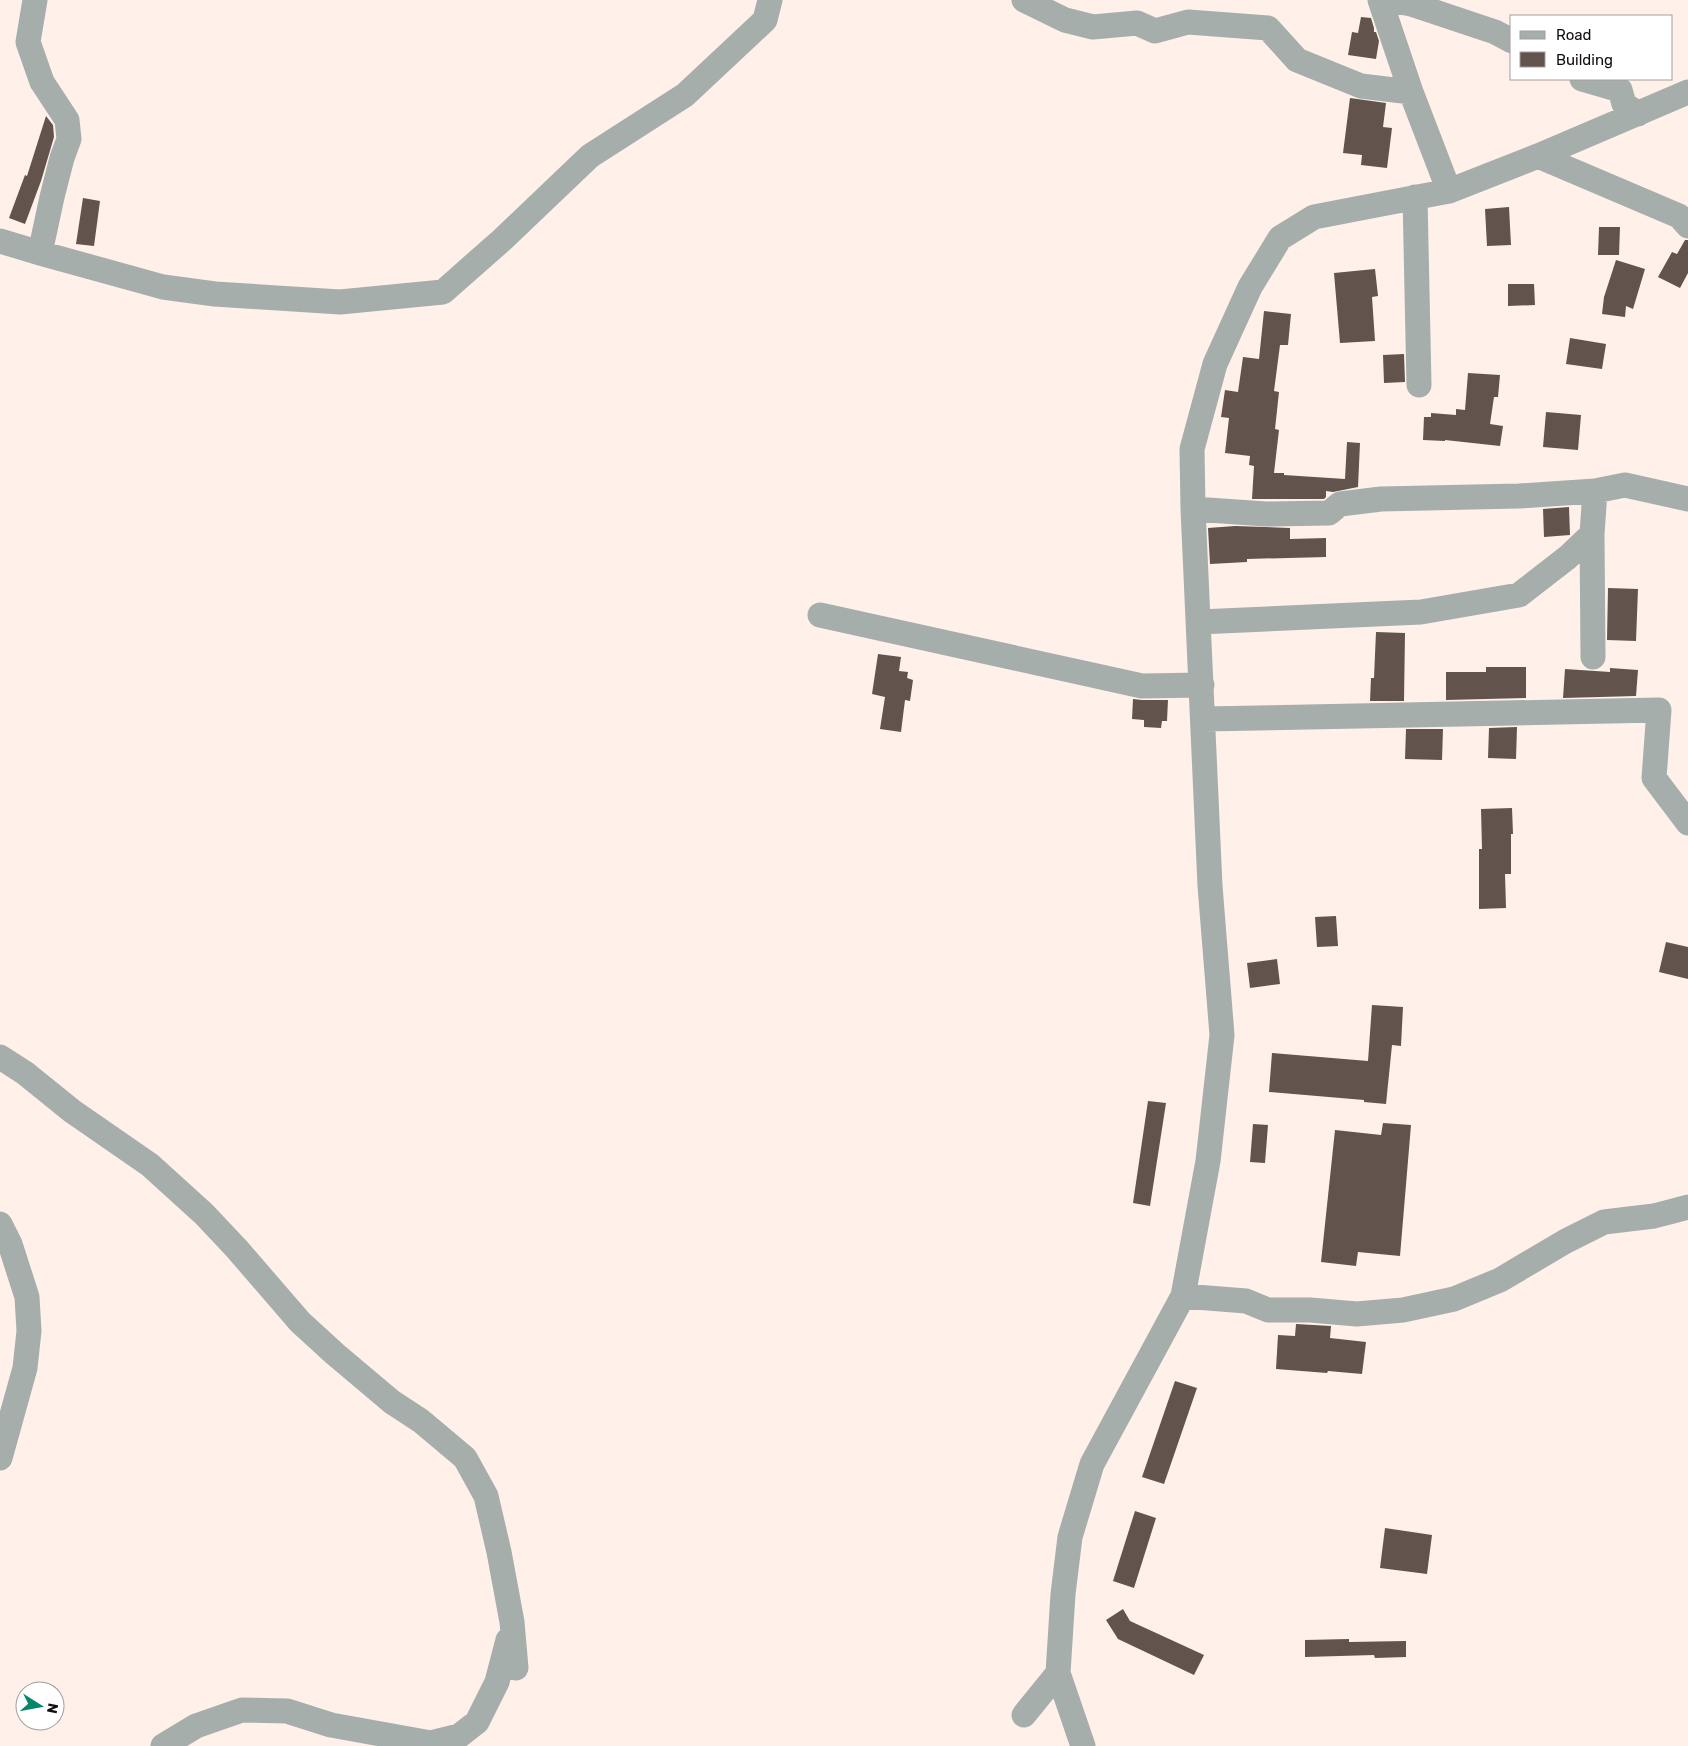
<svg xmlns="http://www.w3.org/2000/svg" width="1688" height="1746" viewBox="0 0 1688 1746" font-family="Rubik,sans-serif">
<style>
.building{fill:#62534c}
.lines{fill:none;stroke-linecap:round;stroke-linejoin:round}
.minor{stroke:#a6aeab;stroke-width:25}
</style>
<rect width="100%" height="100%" fill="#fff0e9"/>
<path class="building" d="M1361,17L1371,18L1374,28V32H1376L1379,41L1376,59L1348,55L1352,32L1358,33Z
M1350,98L1386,103L1383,127L1392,128L1387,168L1361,165L1362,155L1343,153Z
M46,116L53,125L54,137L41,181L25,224L9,218L25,175L27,176Z
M83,198L100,201L94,246L76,244Z
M1509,207L1511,245L1487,246L1485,209Z
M1599,227H1620L1619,255H1598Z
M1685,240H1688V273L1680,288L1658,277L1672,252L1677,254Z
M1616,260L1645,269L1633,309L1626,306L1625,317L1602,314L1604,297Z
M1375,269L1378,296L1372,297L1375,341L1340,343L1334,273Z
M1508,284H1534L1535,305L1508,306Z
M1264,311L1291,314L1288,345H1280L1274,391L1279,392L1275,429L1279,430L1274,473H1284V475L1345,479L1347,442L1360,443L1358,487L1333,492L1326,491V497L1324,499H1252L1254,466L1249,465L1250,456L1225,453L1229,418L1221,417L1225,390L1238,392L1243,357L1259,359Z
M1570,338L1606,344L1602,369L1566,364Z
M1404,354L1405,382L1384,383L1383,355Z
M1468,373L1500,375L1498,397H1494L1490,424L1503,426L1500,446L1445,440V441L1423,440L1424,417H1431V413L1456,415V409L1465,410Z
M1546,412L1581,415L1578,450L1543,447Z
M1569,507L1570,535L1544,537L1543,509Z
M1235,526L1290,528V539L1326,538V557L1247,559V562L1210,564L1208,528Z
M1608,588L1638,589L1636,641L1607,640Z
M1376,632L1405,633L1404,701H1370L1371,678H1374Z
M878,654L901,657L899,671L908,672L907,678L913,680L910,701L905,700L901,732L880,729L885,697L872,694Z
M1486,667H1526V698L1446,700V672H1486Z
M1610,668L1638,670L1636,696L1563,698L1565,669L1610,672Z
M1133,699L1142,700H1168L1167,721H1162L1161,728L1144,727V720L1132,719Z
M1517,727L1516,759L1488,758L1489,728Z
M1406,729H1443L1442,760L1405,759Z
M1512,808L1513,834H1511V874H1505L1506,908L1479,909V849H1482L1481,809Z
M1336,916L1338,946L1317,947L1315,917Z
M1666,942L1688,947V979L1659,972Z
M1277,959L1280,984L1250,988L1247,963Z
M1372,1005L1403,1007L1401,1046L1392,1045L1386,1104L1364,1102V1100L1269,1092L1272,1053L1368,1061Z
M1148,1101L1166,1103L1150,1206L1133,1203Z
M1383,1123L1411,1125L1400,1256L1358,1252L1356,1266L1321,1262L1335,1130L1381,1135Z
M1253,1124L1268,1125L1265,1163L1250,1162Z
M1296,1324L1331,1326L1330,1338L1366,1342L1362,1374L1328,1371L1327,1373L1276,1369L1278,1335L1295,1336Z
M1175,1381L1197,1388L1164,1484L1142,1477Z
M1135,1511L1156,1518L1134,1588L1113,1581Z
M1385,1528L1432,1535L1427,1574L1380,1568Z
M1123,1609L1130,1621L1204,1655L1194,1675L1118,1639L1106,1620Z
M1349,1639V1642L1406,1641V1657L1375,1658L1374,1655L1305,1657V1640Z"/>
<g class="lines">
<path class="minor" d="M35,0L28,42L42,82L67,120L69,139L62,158L52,197L40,253
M1024,0L1065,20L1093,27L1137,23L1155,31L1188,22L1268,28L1297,60L1361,86L1411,92
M1380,0L1411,92L1449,191
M1389,0L1411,4L1495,32L1512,41
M1582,79L1620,90L1624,104L1638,114
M1538,156L1679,216L1688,226
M1415,197L1419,385
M0,241L40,253L163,287L215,294L340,302L443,292L503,239L590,156L685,95L765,20L770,0
M1193,509L1266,514L1329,513L1340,504L1381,499L1519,496L1595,491
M1592,534L1593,657
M820,615L1142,686L1202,685
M1199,622L1421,612L1519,595L1568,557L1592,534L1595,491L1625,485L1688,499
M1203,719L1659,710L1654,778L1688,823
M0,1057L25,1073L72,1111L150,1165L204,1214L237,1249L300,1322L335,1354L392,1402L421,1421L465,1458L486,1496L499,1552L512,1622L516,1668
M0,1224L10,1244L27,1297L29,1331L25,1368L0,1458
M1183,1296L1246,1301L1268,1310H1310L1357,1314L1403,1310L1454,1299L1500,1280L1566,1241L1604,1222L1654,1216L1688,1207
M1024,1715L1058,1673
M163,1746L196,1726L242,1710L287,1711L331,1725L431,1743L459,1736L477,1722L497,1682L508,1640
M1083,1746L1058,1673L1063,1594L1070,1537L1092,1464L1183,1296L1208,1161L1222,1035L1210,886L1193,509L1192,449L1215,364L1250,287L1280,238L1314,217L1449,191L1538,156L1688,92"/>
</g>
<rect x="1510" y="15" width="162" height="65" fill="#ffffff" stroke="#a19e9d"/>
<rect x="1520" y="31" width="25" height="8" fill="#a6aeab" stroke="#a19e9d"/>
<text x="1556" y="40" font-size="15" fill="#130d0b">Road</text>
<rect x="1520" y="52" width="25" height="15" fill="#62534c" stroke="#a19e9d"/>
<text x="1556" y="65" font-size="15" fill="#130d0b">Building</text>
<g transform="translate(40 1706) rotate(101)"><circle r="24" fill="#ffffff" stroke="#a19e9d"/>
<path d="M0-4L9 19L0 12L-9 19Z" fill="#068669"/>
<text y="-8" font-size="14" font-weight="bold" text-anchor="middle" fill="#130d0b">N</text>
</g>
</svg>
